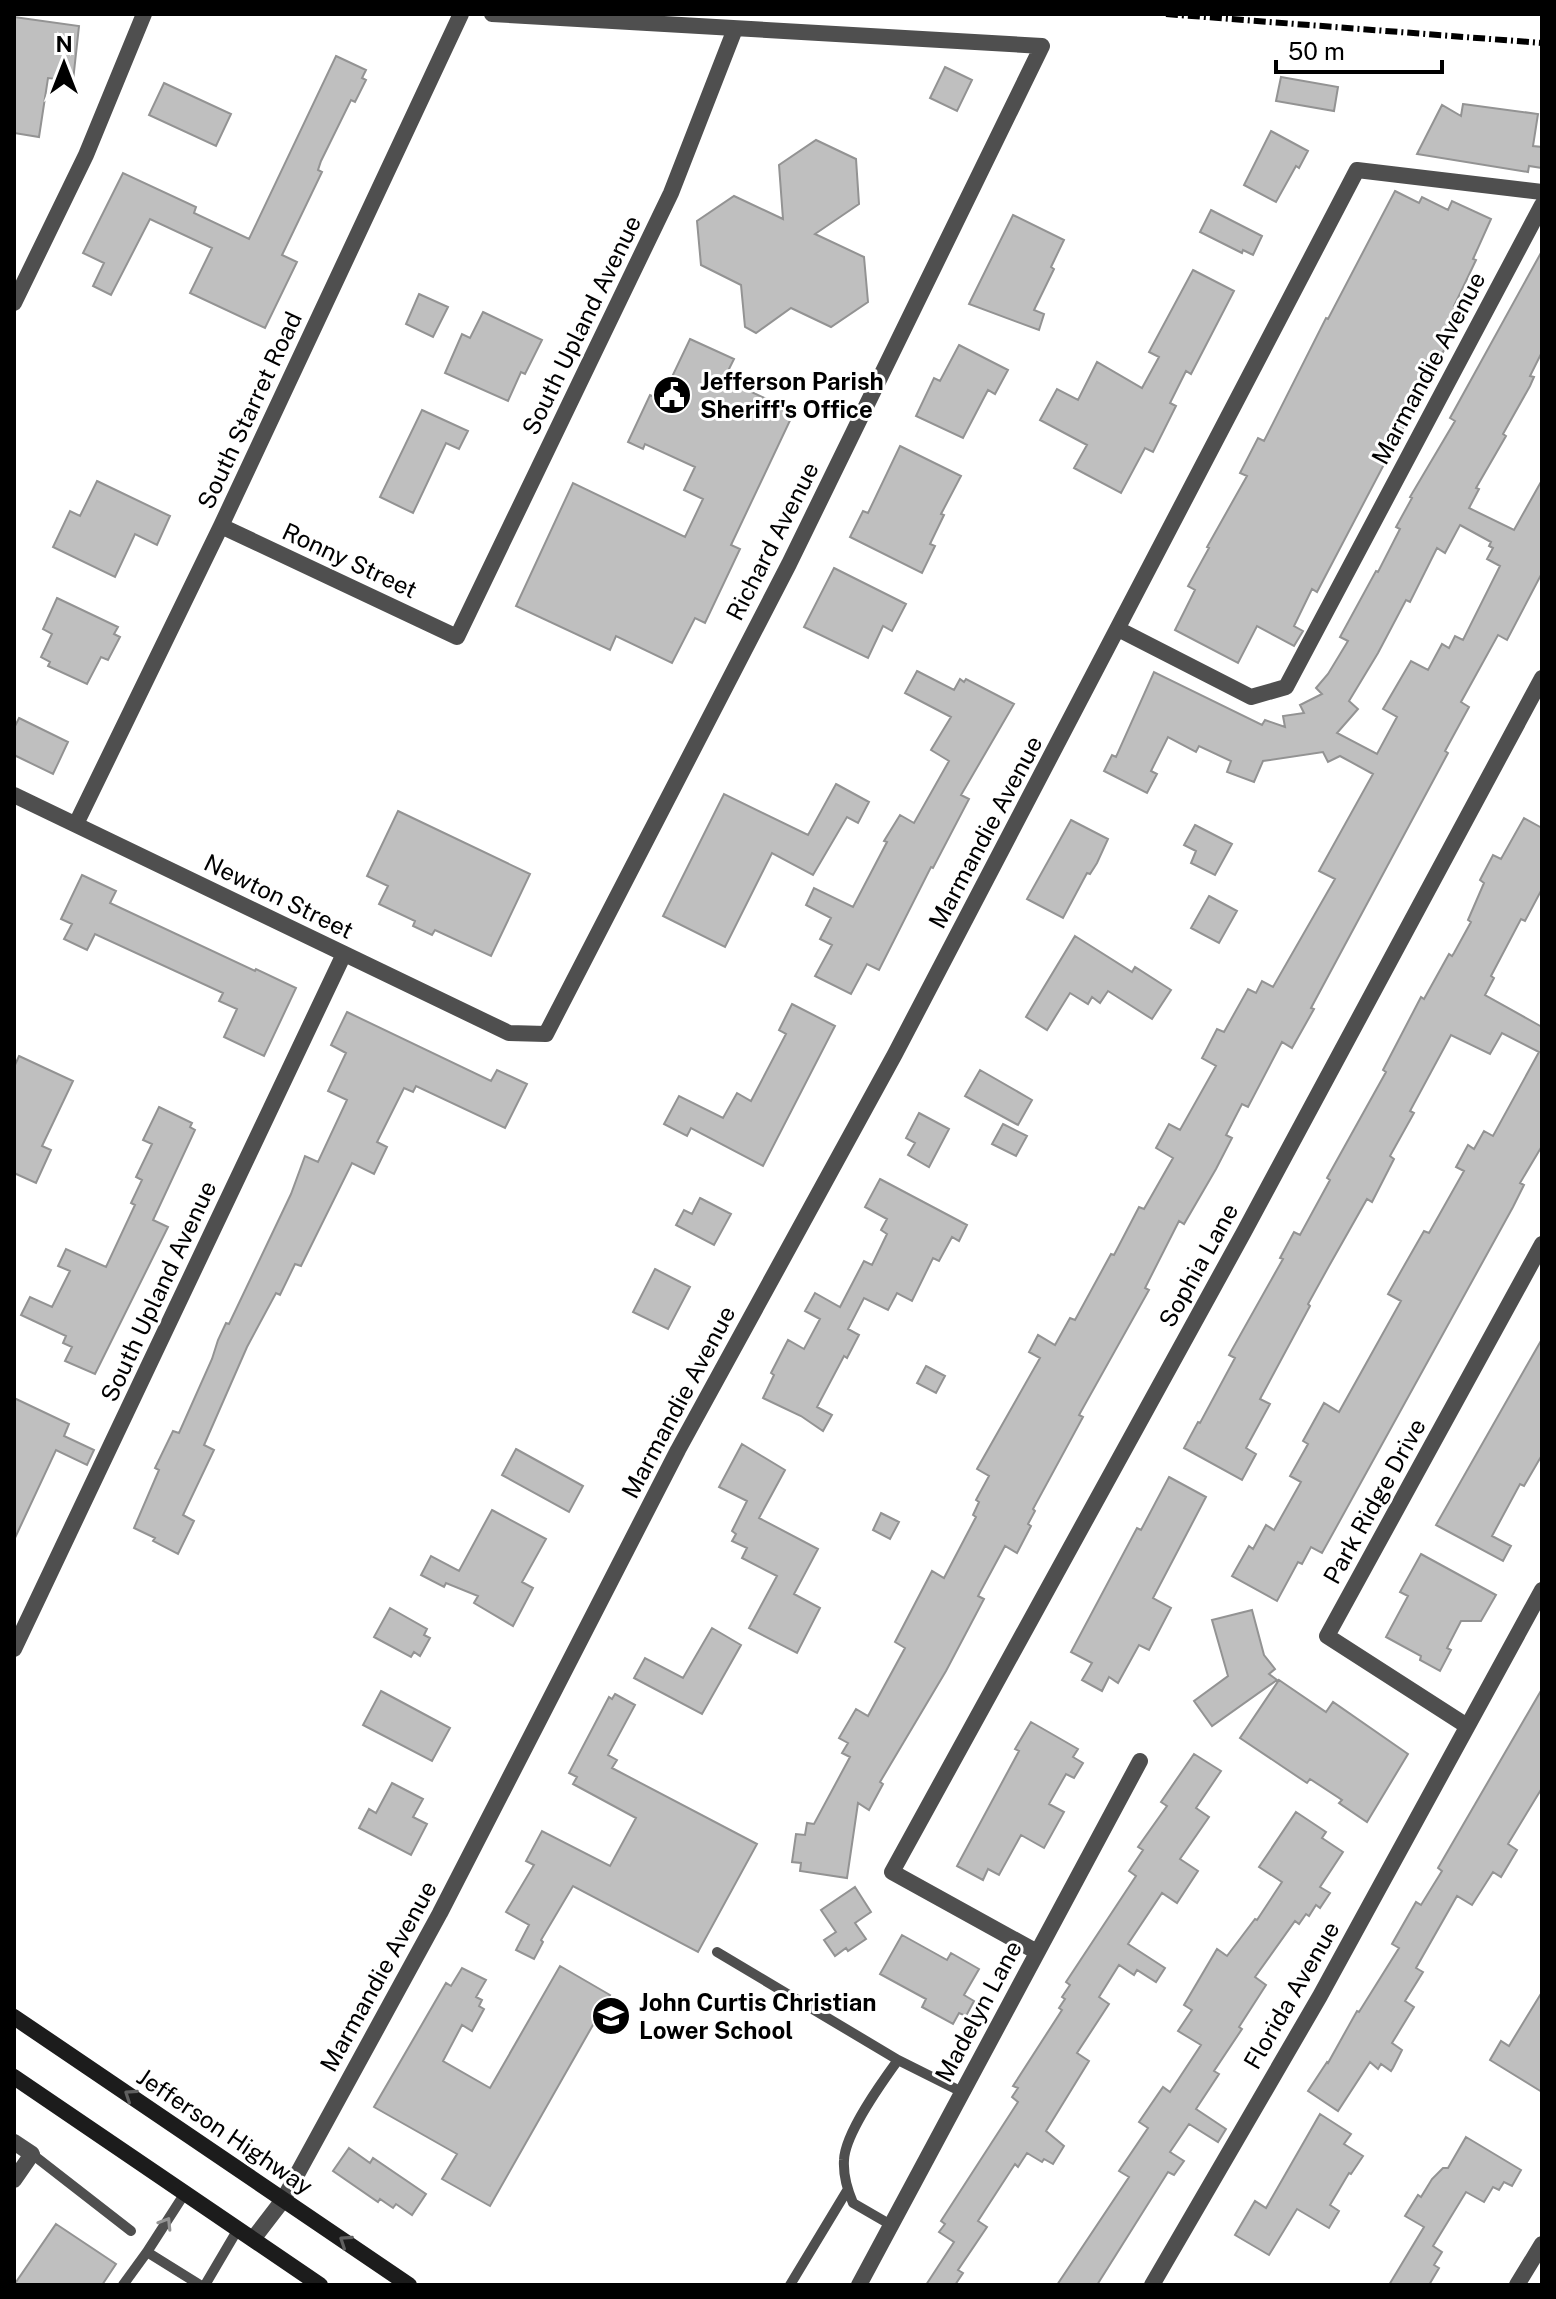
<svg xmlns="http://www.w3.org/2000/svg" width="1556" height="2299" viewBox="0 0 1556 2299" font-family="'Public Sans',sans-serif">
<style>
.building{fill:#bfbfbf;stroke:#939393;stroke-width:2;fill-rule:evenodd}
.lines{fill:none;stroke-linecap:round;stroke-linejoin:round}
.service{stroke:#4f4f4f;stroke-width:10}
.minor{stroke:#4f4f4f;stroke-width:16}
.secondary{stroke:#1c1c1c;stroke-width:16}
.rail{stroke:#000;stroke-width:6;stroke-dasharray:12 4 2 4;stroke-linecap:butt}
.oneway{stroke:#606060}
.oneway2{stroke:#959595}
.labels{text-anchor:middle;dominant-baseline:central;stroke-width:6;stroke-linejoin:round;paint-order:stroke}
.street-label{font-size:24px;fill:#000;stroke:#fff}
.poi-label{font-size:24px;font-weight:bold;fill:#000;stroke:#fff;text-anchor:start}
</style>
<rect width="100%" height="100%" fill="#fff"/>
<path class="building" d="M14,17L79,26L73,81L48,78L39,137L14,133Z
M336,56L366,70L362,78L366,80L355,102L351,100L321,161L318,170L322,172L282,255L297,262L265,328L190,293L212,248L150,219L111,295L93,286L104,263L83,253L123,173L196,207L194,213L249,239Z
M945,67L972,80L957,111L930,98Z
M1281,77L1338,87L1334,111L1276,101Z
M164,83L231,114L216,146L149,115Z
M1463,104L1538,114L1533,146L1542,147V168L1529,166L1528,172L1417,154L1442,105L1461,116Z
M1271,131L1308,151L1299,168L1296,166L1276,202L1244,185Z
M816,140L856,159L859,204L815,234L864,257L868,302L831,327L791,308L756,333L745,327L741,285L701,265L697,221L734,196L783,219L779,165Z
M1395,191L1419,203L1422,197L1448,210L1452,201L1491,219L1473,259L1476,260L1454,306L1464,312L1317,592L1312,589L1294,626L1303,631L1294,646L1257,626L1238,663L1175,630L1195,590L1188,586L1209,548L1207,547L1247,476L1240,473L1258,438L1264,441L1326,318L1328,319Z
M1211,210L1262,236L1253,255L1243,250L1242,253L1200,232Z
M1013,215L1064,240L1051,267L1054,269L1034,310L1044,314L1039,330L969,304Z
M1542,251V352L1530,376L1534,377L1530,386L1503,434L1506,436L1476,488L1479,489L1469,508L1514,530L1542,480V573L1507,640L1498,635L1461,702L1469,707L1445,751L1448,753L1311,1008L1314,1009L1292,1048L1282,1042L1248,1107L1242,1104L1226,1135L1232,1138L1216,1169L1184,1224L1179,1221L1145,1288L1149,1290L1079,1415L1083,1417L1033,1509L1035,1511L1028,1524L1031,1526L1017,1553L1005,1546L978,1596L984,1599L946,1671L880,1782L883,1784L869,1810L858,1803L847,1878L800,1871L801,1863L792,1862L796,1834L805,1835L807,1823L814,1824L850,1757L842,1753L848,1743L839,1738L856,1709L868,1716L905,1648L895,1642L932,1571L944,1578L976,1517L973,1515L979,1502L976,1500L989,1476L977,1469L1040,1358L1029,1352L1038,1335L1055,1345L1070,1318L1075,1320L1111,1254L1114,1255L1139,1207L1144,1209L1173,1158L1156,1148L1169,1124L1180,1130L1216,1066L1202,1058L1217,1029L1224,1032L1248,989L1256,993L1262,981L1273,987L1335,879L1319,871L1373,774L1340,756L1328,762L1323,752L1263,761L1254,782L1227,772L1231,761L1199,746L1196,752L1168,737L1151,771L1157,774L1147,793L1104,771L1112,755L1116,757L1154,672L1262,725L1265,720L1285,727L1283,716L1304,713L1300,705L1322,694L1316,688L1328,674L1348,641L1340,637L1376,571L1378,572L1400,529L1396,527L1412,498L1410,497L1455,421L1450,418ZM1460,525L1491,542L1489,546L1493,548L1487,559L1500,566L1463,640L1455,636L1449,648L1442,644L1428,670L1411,661L1383,709L1397,717L1377,754L1337,733L1358,709L1349,701L1378,653L1406,600L1410,602L1437,548L1445,553Z
M1193,270L1234,291L1191,374L1186,371L1170,403L1176,406L1153,452L1145,448L1121,493L1074,468L1087,445L1040,420L1057,389L1078,400L1097,362L1142,388L1159,357L1149,352Z
M419,294L448,307L433,337L406,324Z
M483,312L542,340L525,374L521,372L508,401L445,373L462,334L470,338Z
M690,339L734,359L724,379L794,412L731,545L740,549L705,623L695,618L672,663L616,636L610,650L516,606L573,483L685,537L703,499L684,490L695,467L645,444L643,449L628,442L650,395L661,400Z
M959,345L1008,370L995,394L988,390L963,438L916,416L934,378L940,381Z
M422,410L468,431L459,449L446,443L413,513L380,497Z
M900,446L961,476L941,514L944,515L930,544L935,546L922,573L850,537L863,511L868,513Z
M97,481L170,516L157,545L135,534L115,577L53,547L70,511L80,516Z
M834,568L906,604L892,631L883,626L868,658L804,627Z
M57,598L118,627L114,634L120,637L108,660L101,657L87,684L48,666L50,662L41,657L52,634L43,629Z
M917,671L954,690L960,679L964,682L966,679L1014,704L961,795L969,799L933,868L931,867L879,970L867,964L851,994L815,976L832,945L820,939L831,918L806,905L814,888L853,907L887,842L884,841L900,815L914,823L949,761L931,750L951,717L905,693Z
M19,718L68,742L53,774L14,755V728Z
M836,784L869,802L858,823L847,817L813,875L772,853L725,947L663,916L724,794L808,835Z
M398,811L530,874L491,956L435,930L432,935L413,926L415,921L379,904L388,886L367,876Z
M1524,818L1542,828V889L1525,921L1521,919L1491,976L1494,978L1485,995L1542,1027V1146L1520,1183L1524,1185L1513,1207L1322,1553L1311,1547L1302,1564L1298,1562L1277,1601L1232,1576L1249,1546L1253,1549L1266,1525L1274,1530L1301,1482L1290,1476L1308,1444L1303,1441L1324,1403L1339,1412L1401,1301L1388,1294L1424,1231L1429,1233L1464,1171L1456,1167L1468,1145L1474,1149L1484,1131L1493,1136L1539,1052L1502,1033L1490,1054L1451,1035L1410,1111L1414,1113L1390,1156L1394,1159L1372,1202L1367,1199L1329,1266L1308,1304L1310,1306L1260,1399L1270,1404L1246,1448L1256,1454L1242,1480L1184,1448L1198,1422L1200,1423L1235,1358L1229,1355L1283,1259L1280,1258L1294,1232L1300,1235L1330,1180L1327,1178L1386,1072L1383,1070L1421,997L1424,999L1449,954L1452,956L1454,953L1471,922L1468,920L1484,883L1480,880L1493,855L1501,859Z
M1071,820L1108,839L1097,863L1090,874L1087,873L1063,918L1027,899Z
M1195,825L1232,844L1215,875L1191,863L1196,851L1184,845Z
M82,875L116,891L110,903L255,971L256,969L296,988L264,1056L224,1037L237,1009L219,1001L223,993L95,934L87,950L64,939L72,924L61,919Z
M1209,896L1237,911L1219,943L1191,928Z
M1075,936L1132,972L1135,967L1171,990L1152,1019L1108,991L1100,1003L1092,997L1088,1004L1070,993L1047,1030L1026,1017Z
M792,1004L835,1026L763,1166L691,1128L687,1136L664,1124L679,1096L723,1118L737,1093L751,1101L786,1034L779,1030Z
M347,1012L491,1081L497,1070L527,1084L505,1128L416,1086L413,1092L404,1088L377,1142L387,1147L374,1174L352,1163L301,1266L295,1264L280,1295L276,1293L247,1347L204,1445L214,1450L183,1515L194,1521L178,1554L153,1541L155,1538L134,1528L159,1470L155,1468L173,1431L179,1433L212,1359L218,1340L226,1323L229,1324L291,1194L305,1156L318,1162L347,1100L328,1091L346,1053L331,1045Z
M19,1056L73,1081L42,1146L51,1150L36,1183L14,1173V1067Z
M980,1070L1032,1100L1018,1125L965,1096Z
M159,1107L192,1123L190,1127L195,1130L153,1220L168,1227L95,1374L65,1361L72,1347L63,1343L66,1336L21,1315L30,1297L52,1307L70,1271L58,1266L66,1249L106,1267L135,1205L131,1203L142,1180L136,1177L152,1144L143,1140Z
M919,1113L949,1129L929,1167L908,1155L915,1143L906,1138Z
M1003,1124L1027,1136L1016,1156L992,1144Z
M880,1179L967,1225L959,1241L952,1237L939,1261L933,1258L912,1301L897,1293L888,1310L864,1298L848,1329L859,1335L847,1358L844,1356L817,1407L832,1415L823,1431L801,1416L763,1398L774,1375L771,1373L788,1340L804,1349L820,1319L805,1311L815,1293L840,1307L864,1261L872,1265L887,1234L881,1230L887,1219L865,1207Z
M700,1198L731,1214L714,1245L676,1225L684,1210L692,1214Z
M655,1269L690,1287L668,1329L633,1312Z
M1542,1339V1455L1524,1486L1520,1484L1492,1536L1511,1546L1503,1561L1436,1525Z
M926,1366L945,1376L936,1393L917,1383Z
M14,1398L69,1424L64,1436L94,1450L87,1465L56,1450L14,1540Z
M742,1444L785,1470L759,1518L818,1549L794,1594L820,1608L797,1653L749,1628L777,1576L742,1558L747,1548L732,1541L736,1534L732,1531L747,1501L719,1487Z
M516,1449L583,1486L569,1512L502,1475Z
M1169,1477L1206,1497L1153,1598L1171,1608L1149,1650L1139,1645L1118,1683L1109,1677L1102,1691L1082,1680L1092,1663L1071,1652L1137,1528L1141,1530Z
M492,1510L546,1539L522,1582L533,1588L513,1626L474,1603L478,1596L446,1583L444,1587L421,1575L431,1556L459,1571Z
M881,1513L899,1522L890,1539L873,1530Z
M1421,1554L1496,1595L1481,1621H1461L1447,1648L1451,1650L1440,1671L1420,1660L1421,1656L1386,1637L1408,1596L1400,1592Z
M390,1608L427,1629L424,1635L430,1638L420,1656L414,1652L411,1657L374,1637Z
M1252,1610L1264,1655L1275,1669L1269,1674L1277,1680L1212,1726L1194,1701L1228,1676L1212,1620Z
M712,1628L741,1645L702,1714L634,1678L645,1658L683,1678Z
M1279,1680L1326,1712L1333,1702L1408,1754L1367,1822L1339,1803L1342,1800L1310,1779L1307,1783L1240,1738Z
M1542,1689V1788L1508,1844L1517,1850L1501,1877L1493,1872L1472,1905L1457,1896L1416,1968L1423,1972L1405,2001L1414,2007L1392,2043L1402,2050L1393,2068L1391,2071L1381,2064L1378,2069L1370,2062L1338,2111L1308,2091L1327,2062L1328,2063L1357,2011L1359,2012L1399,1948L1392,1944L1416,1902L1421,1905L1442,1871L1438,1868Z
M381,1691L450,1728L432,1761L363,1725Z
M615,1694L635,1705L608,1755L617,1760L612,1768L757,1844L698,1952L573,1886L541,1940L543,1942L534,1959L516,1950L529,1925L506,1912L534,1865L526,1861L542,1831L610,1866L636,1818L573,1784L577,1777L569,1773L609,1697L612,1699Z
M1031,1722L1078,1749L1073,1757L1083,1763L1074,1778L1066,1774L1049,1804L1064,1812L1044,1848L1021,1835L999,1875L988,1869L983,1880L957,1866L1019,1751L1015,1749Z
M1194,1754L1221,1771L1196,1808L1209,1817L1180,1859L1198,1871L1177,1903L1162,1893L1128,1944L1165,1968L1156,1982L1137,1970L1134,1975L1119,1965L1099,1997L1109,2004L1077,2053L1089,2061L1046,2131L1064,2146L1053,2164L1044,2159L1042,2162L1027,2153L1018,2167L1015,2164L978,2221L987,2227L958,2270L963,2273L955,2285H926L954,2242L939,2232L945,2224L941,2221L1018,2102L1012,2097L1018,2088L1013,2086L1062,2010L1059,2008L1065,1999L1062,1997L1070,1985L1066,1982L1136,1876L1129,1871L1143,1850L1138,1847L1167,1806L1161,1802Z
M392,1783L423,1799L413,1817L427,1824L411,1855L359,1828L369,1809L376,1813Z
M1296,1812L1326,1832L1322,1838L1343,1852L1320,1887L1330,1893L1320,1908L1316,1905L1309,1916L1306,1914L1299,1924L1295,1921L1255,1977L1266,1985L1239,2027L1242,2029L1214,2071L1219,2074L1196,2109L1226,2129L1218,2142L1189,2124L1170,2152L1184,2161L1174,2175L1168,2172L1097,2285H1057L1129,2177L1119,2171L1148,2128L1139,2122L1163,2087L1170,2092L1201,2045L1178,2031L1192,2010L1184,2005L1217,1949L1227,1956L1255,1919L1257,1920L1282,1882L1259,1867Z
M855,1887L871,1912L855,1923L866,1939L848,1951L846,1948L835,1956L824,1940L836,1932L821,1910Z
M902,1935L947,1960L951,1953L979,1969L964,1995L974,2001L966,2016L959,2013L953,2024L922,2007L926,1999L880,1974Z
M560,1966L610,1995L490,2206L442,2179L457,2154L374,2107L446,1983L451,1986L462,1968L486,1980L476,1997L482,2000L479,2006L484,2009L472,2031L462,2025L443,2061L490,2088Z
M1542,1992V2092L1490,2060L1501,2041L1509,2046Z
M1320,2114L1351,2134L1344,2144L1363,2156L1351,2174L1349,2173L1330,2205L1339,2211L1329,2228L1297,2209L1269,2255L1235,2235L1255,2201L1266,2208Z
M1466,2137L1521,2170L1512,2186L1504,2182L1499,2190L1493,2187L1484,2202L1466,2192L1433,2246L1442,2252L1434,2265L1439,2268L1429,2285H1389L1424,2227L1405,2216L1418,2195L1421,2197L1432,2179L1443,2168H1448Z
M349,2148L370,2163L373,2158L426,2194L412,2215L396,2204L393,2208L380,2199L378,2202L333,2171Z
M56,2224L116,2264L102,2285H14Z"/>
<g class="lines">
<path class="service" d="M717,1952L898,2060
M32,2154L131,2231
M891,2225L853,2203C847,2189 843,2176 844,2160C845,2133 882,2082 898,2060L962,2092
M147,2252L200,2285
M123,2285L147,2252L185,2193
M205,2285L238,2229
M790,2285L848,2189"/>
<path class="minor" d="M14,303L86,155L144,14
M221,526L457,637L671,193L735,29
M1118,629L1251,697L1286,687L1542,205
M14,795L509,1033L546,1034L789,564L1042,46L492,14
M76,824L221,526L461,14
M14,1649L344,954
M1467,1726L1327,1636L1542,1244
M1037,1952L892,1872L1244,1232L1542,678
M14,2142L32,2154L14,2180
M253,2239L283,2200L440,1913L678,1450L895,1054L1357,170L1542,192
M859,2285L1140,1761
M1152,2285L1320,1996L1542,1590
M1517,2285L1542,2244"/>
<path class="secondary" d="M14,2017L409,2285
M14,2077L320,2285"/>
<path class="rail" d="M1166,14L1542,43"/>
</g>
<defs><path id="oneway-chevron" d="M-2-3.5L2.5 0L-2 3.5" fill="none" stroke-width="1.6" stroke-linecap="round" stroke-linejoin="round" transform="scale(2)"/></defs>
<g class="oneway">
<use href="#oneway-chevron" transform="translate(130 2095) rotate(-146)"/>
<use href="#oneway-chevron" transform="translate(345 2241) rotate(-146)"/>
</g>
<use class="oneway2" href="#oneway-chevron" transform="translate(166 2223) rotate(-58)"/>
<defs>
<g id="civic-disc" transform="scale(2)"><circle r="9.5" fill="#000" stroke="#fff"/><path d="M-.6-6.5H3V-4.5H.6V-3L4-1V1h2V6H-6V1h2V-1L-.6-3ZM-1.2 2.5V6h2.4V2.5Z" fill="#fff"/></g>
<g id="school-disc" transform="scale(2)"><circle r="9.5" fill="#000" stroke="#fff"/><path d="M0-5L7-2L0 1L-7-2ZM-4 1L0 2.5L4 1V4Q0 6-4 4Z" fill="#fff"/></g>
</defs>
<g fill-rule="evenodd">
<use href="#civic-disc" x="672" y="395"/>
<use href="#school-disc" x="611" y="2016"/>
</g>
<g class="labels">
<g class="street-label">
<text transform="translate(581 325) rotate(-64)">South Upland Avenue</text>
<text transform="translate(1428 368) rotate(-62)">Marmandie Avenue</text>
<text transform="translate(249 410) rotate(-65)">South Starret Road</text>
<text transform="translate(772 541) rotate(-63)">Richard Avenue</text>
<text transform="translate(350 560) rotate(25)">Ronny Street</text>
<text transform="translate(985 832) rotate(-62)">Marmandie Avenue</text>
<text transform="translate(279 896) rotate(26)">Newton Street</text>
<text transform="translate(1198 1265) rotate(-61)">Sophia Lane</text>
<text transform="translate(158 1291) rotate(-65)">South Upland Avenue</text>
<text transform="translate(678 1402) rotate(-62)">Marmandie Avenue</text>
<text transform="translate(1374 1501) rotate(-61)">Park Ridge Drive</text>
<text transform="translate(378 1976) rotate(-61)">Marmandie Avenue</text>
<text transform="translate(1291 1995) rotate(-60)">Florida Avenue</text>
<text transform="translate(978 2011) rotate(-62)">Madelyn Lane</text>
<text transform="translate(225 2131) rotate(34)">Jefferson Highway</text>
</g>
<g class="poi-label">
<text x="700" y="381">Jefferson Parish<tspan x="700" dy="28">Sheriff's Office</tspan></text>
<text x="639" y="2002">John Curtis Christian<tspan x="639" dy="28">Lower School</tspan></text>
</g>
</g>
<rect width="1556" height="2299" fill="none" stroke="#000000" stroke-width="32"/>
<g transform="translate(64 64)" stroke="#ffffff" stroke-width="6" paint-order="stroke">
<path d="M0-6L14 30L0 20L-14 30Z" fill="#000000"/>
<text y="-12" font-size="22" font-weight="bold" text-anchor="middle" fill="#000000">N</text>
</g>
<path d="M1276 60v12h166v-12" fill="none" stroke="#000000" stroke-width="4"/>
<text x="1288" y="60" font-size="24" fill="#000000" stroke="#ffffff" stroke-width="6" paint-order="stroke">50 m</text>
</svg>
